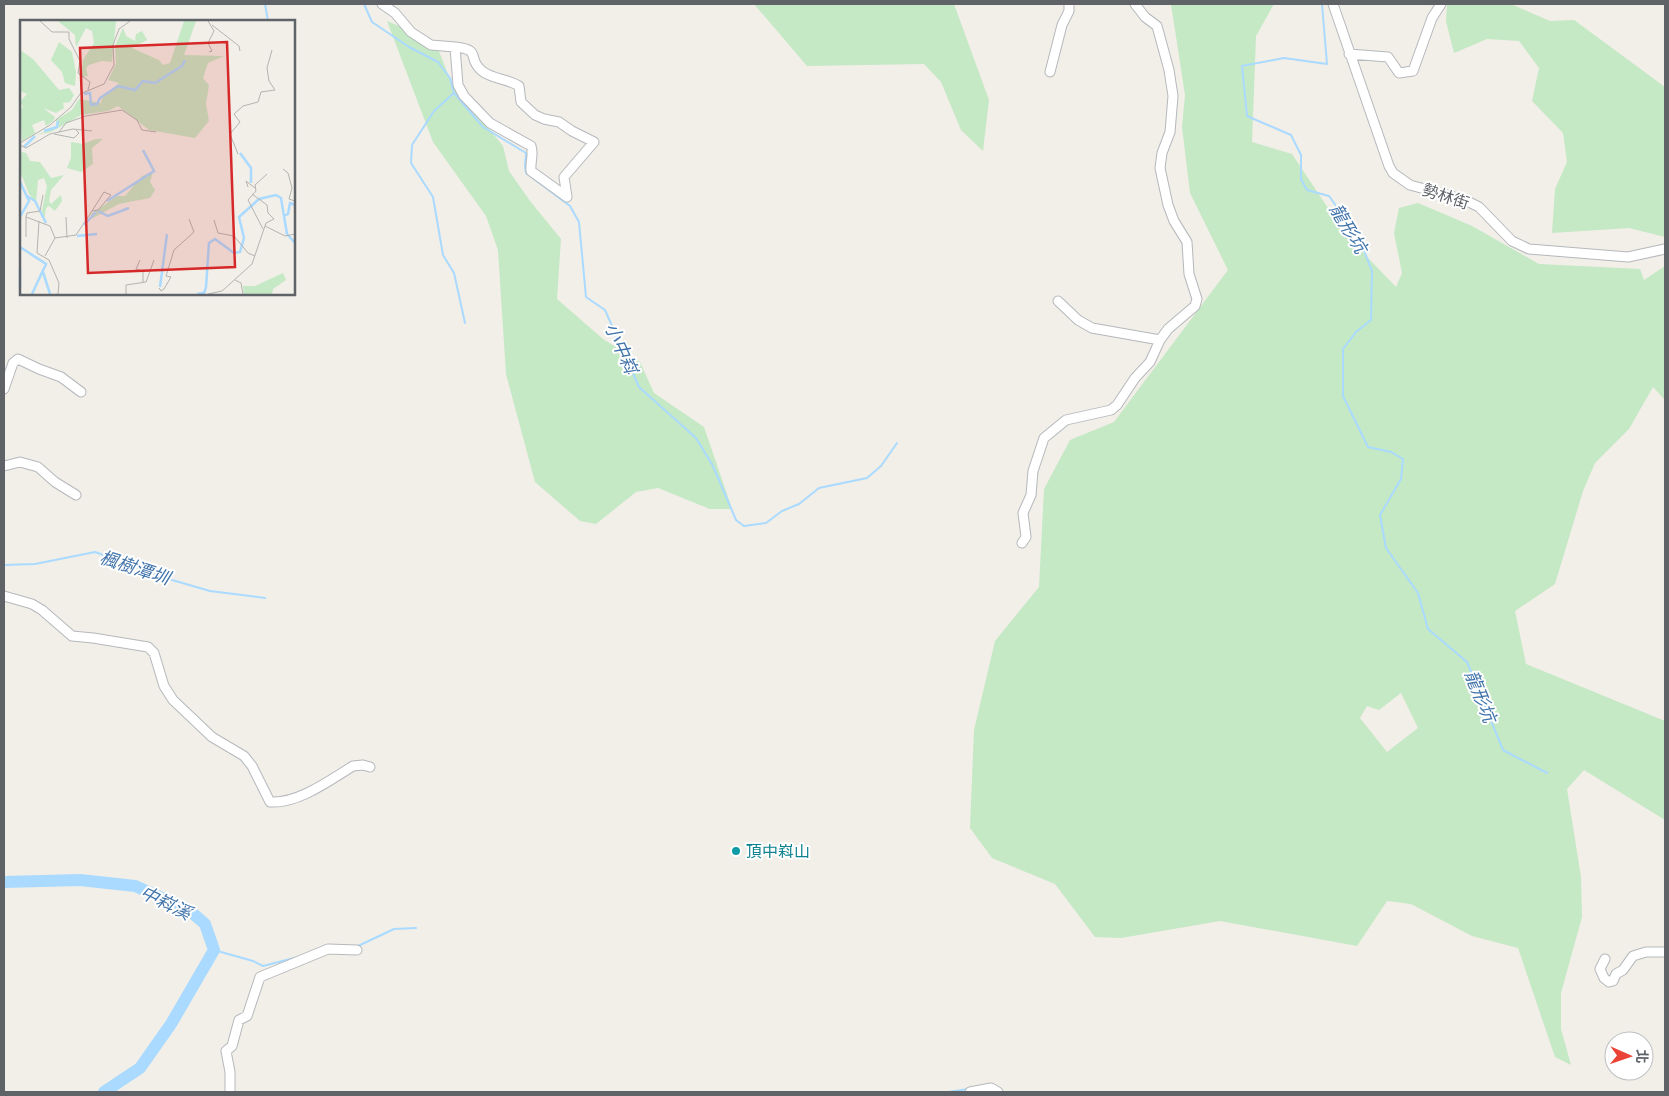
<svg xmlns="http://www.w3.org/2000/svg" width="1669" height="1096" viewBox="0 0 1669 1096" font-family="'Noto Sans','Noto Sans TC',sans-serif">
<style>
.green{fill:#c5e8c5;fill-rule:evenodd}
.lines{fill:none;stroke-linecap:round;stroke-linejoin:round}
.stream{stroke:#aadaff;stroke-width:2}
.river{stroke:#aadaff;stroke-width:12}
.minor-casing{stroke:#b5b8bc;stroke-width:11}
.minor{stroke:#fff;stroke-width:9}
.culture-dot{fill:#0f9aa8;stroke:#fff;stroke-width:2}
.labels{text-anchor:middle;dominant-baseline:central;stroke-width:4;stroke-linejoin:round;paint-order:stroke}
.street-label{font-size:16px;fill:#5f6368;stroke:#fff}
.culture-label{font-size:16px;fill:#0d838f;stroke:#fff;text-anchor:start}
.water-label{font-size:18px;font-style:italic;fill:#4174aa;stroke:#fff}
.inset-river{fill:none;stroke:#aadaff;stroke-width:2.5}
.inset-road{fill:none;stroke:#b3b3b1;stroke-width:1}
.view{fill:#d62828;fill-opacity:0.15;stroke:#d62828;stroke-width:2.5}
.inset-edge{fill:none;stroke:#5f6368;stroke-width:2.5}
</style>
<rect width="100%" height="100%" fill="#f1efe8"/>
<path class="green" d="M754,4H954L989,100L983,151L961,130L941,82L924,64L807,66Z
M1171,4H1274L1256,36L1252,142L1292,154L1346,235L1396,287L1402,273L1394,233L1399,208L1418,203L1472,226L1539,264L1640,269L1644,280L1665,266V400L1653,387L1629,429L1595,463L1583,491L1555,584L1515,611L1526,664L1665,721V820L1584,770L1567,789L1581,877L1582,917L1561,993V1029L1571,1065L1555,1057L1518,948L1472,936L1411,904L1387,901L1357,946L1220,921L1121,938L1095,937L1055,884L992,858L970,828L974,730L995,641L1039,587L1044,489L1070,440L1114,422L1228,270L1190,193L1182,127L1185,95ZM1401,693L1418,728L1387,752L1360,718L1367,706L1379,710Z
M1447,4L1513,5L1550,21L1574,20L1665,87V237L1629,228L1552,233L1555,189L1567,162L1563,133L1532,101L1539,68L1519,41L1487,39L1454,53L1446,21Z
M387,21L435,41L451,82L503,146L509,171L530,201L561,239L557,299L603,339L640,362L654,393L704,427L732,509H710L658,488L636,492L596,524L580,521L535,482L506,374L498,250L486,216L433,142Z"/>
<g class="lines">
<path class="stream" d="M265,4L268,21
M364,4L372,22L409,47L438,62L450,78L454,93L483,127L526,153L525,166L526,173L570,206L579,222L586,297L605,310L639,387L696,438L713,466L736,520L744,526L766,523L782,511L799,504L819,488L867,478L881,466L897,443
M1322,4L1327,64L1284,58L1242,66L1247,116L1291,135L1301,155V179L1307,190L1329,196L1359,238L1372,271L1371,320L1356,332L1343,349V396L1368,447L1391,452L1403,459L1401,479L1380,515L1386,548L1418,593L1428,629L1467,662L1503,750L1547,773
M454,93L434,111L412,145L411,163L433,197L443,255L454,273L465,323
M4,565L35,564L95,552L172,580L210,591L265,598
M358,946L394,929L416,928
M214,950L253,961L263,966L298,957
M948,1092L968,1089"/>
<path class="river" d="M4,882L80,880L135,886L189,910L205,924L214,950L171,1024L140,1068L104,1092"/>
<g class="minor-casing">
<path id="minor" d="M382,4L395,13L411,32L431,45L455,47L458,85L464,96L490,123L531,146C534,154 530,162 531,171L567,197
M1333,4L1389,166L1393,173L1410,185L1465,200L1479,207L1512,241L1529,249L1628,257L1665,249
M455,47C483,50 466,58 482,71C492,79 508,79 519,86L521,102L535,115L544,119L559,122L572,131L594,142L564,177L567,197
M1349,54L1388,57L1399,73L1413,71L1432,18L1441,4
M1050,72L1062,25L1069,11V4
M1058,301L1078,320L1092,328L1160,340
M4,389L13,363L18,359L39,369L61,377L81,392
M4,466L20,462L38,467L55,482L76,495
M1022,543L1026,537L1023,513L1031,495L1033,471L1044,438L1066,420L1111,410L1117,405L1135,378L1150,362L1160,340L1168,329L1195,306L1197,299L1189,274L1187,242L1174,221L1168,205L1160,168L1162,153L1170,132L1173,96L1169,70L1157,26L1145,17L1135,4
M4,596L32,604L42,610L72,636L93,638L148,647L154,653L164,686L173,700L212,737L244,756L252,766L270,802C298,804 330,780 353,766L363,765L370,767
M1605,959L1600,969L1604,978L1609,982L1613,981L1616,974L1623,970L1633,956L1646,952H1665
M230,1092V1072L226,1051L232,1046L239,1020L247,1016L260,977L328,949L357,950
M970,1092L991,1088L998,1092"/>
</g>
<use href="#minor" class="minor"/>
</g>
<circle class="culture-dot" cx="736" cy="851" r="5"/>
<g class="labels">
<g class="street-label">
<text transform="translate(1446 196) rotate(18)">勢林街</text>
</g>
<g class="culture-label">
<text x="746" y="851">頂中嵙山</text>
</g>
<g class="water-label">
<text transform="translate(1349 228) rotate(59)">龍形坑</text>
<text transform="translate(622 348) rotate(66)">小中嵙</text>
<text transform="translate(135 567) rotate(18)">楓樹潭圳</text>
<text transform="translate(1481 696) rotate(68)">龍形坑</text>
<text transform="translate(166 902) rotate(26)">中嵙溪</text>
</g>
</g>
<g transform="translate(20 20)">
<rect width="275" height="275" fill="#f1efe8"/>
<path d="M38,1H96L92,42L82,41L69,45L66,48L68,56L61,57L63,40L74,23L72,11L66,8L56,27L55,15ZM164,1H176L164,35L204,36L188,43L183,58L189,65L186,84L189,101L175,118L129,110L98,86L88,91L61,95L31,112L16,115L37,108L36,100L52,90L59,79L81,83L82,78L99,63L88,60L96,44L95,26L103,8L106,16L115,21L116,14L122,11L127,20L112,28L139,40L143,45L150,43ZM39,22L52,32L56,52L55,66L45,63L42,52L31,40ZM0,30L13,39L39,70L49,68L54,75L50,82L43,83L44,88L36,93L23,88L35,97L33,101L26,106L24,100L12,105L15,113L2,121L0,90L3,87L0,82L7,74L0,71ZM76,119H83L72,128L73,144L61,152L47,148L51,138V122L63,124ZM1,132L6,133L10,141L20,142L31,158L44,155L31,170L29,181L31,184L41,175L42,181L35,191L29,186L26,188L24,200L22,190L27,166L24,158L18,160L16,182L9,174L0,151ZM133,152L130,162L135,170L130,178L99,184L69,200L71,194L97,176H105L122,156ZM263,253L266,260L253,269L252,274H224L223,266H235Z" fill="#c5e8c5"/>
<path class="inset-river" d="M64,74L70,73L71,85L77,84L80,78L98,66L115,70L123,61L135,63L162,46L165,40M24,111L37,107L38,101M4,127L15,116M220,133L231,148V163M0,162L9,181L0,197M7,176L15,181L26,203M87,181L134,151L123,130M78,191L88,196L109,188M264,196L268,194L270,183L275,185M64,205L76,192M57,216L77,214M0,227L26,244L12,274M0,248V268M23,252L30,274M140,267L147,214M177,274L184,273L186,267L189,223L195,219L214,233L220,232L224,218L219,197L239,179L256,175L261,178L267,214L275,223"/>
<path class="inset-road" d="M20,1L32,12H49V19L60,41L58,53L70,62L68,70M188,1L194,11L188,23L192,31L189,32M192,5L219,26L220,31M39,112L46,103L66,96L102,90L117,100L122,110L136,112M34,114L54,118L59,113L56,110M0,123L30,105L51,87L60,74L84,64L94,45L93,25L99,9L110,1M0,125L6,128L30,114L53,109L72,111M218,134L210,114L220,102L214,94L223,86L238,82L241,72L255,70L249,61L247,48L252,30M263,149L268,153L272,168L269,179L275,181M228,167L226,161L235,168M23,175L20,191L7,193L6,197L30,206L35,218L56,215L72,191L78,190L91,175L84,172L72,191M6,197V217M46,197L47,218M194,200L198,213L214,216L228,233L235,236M19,201L17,233L29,240L39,263L38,274M245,206L265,216L275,214M243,209L228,180L236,171L235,165L247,154M25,236L35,218M120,240L116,249L123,251V262M215,260L221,263L223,274M139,268L141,271L144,269L151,257L146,256L154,230L174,212L169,199M106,274V265L126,262L134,240M188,274L202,271L232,244L246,203L254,199L248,193L247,185L232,174"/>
<path class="view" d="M207,22L215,247L68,253L60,28Z"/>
<rect width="275" height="275" class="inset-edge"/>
</g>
<rect width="1669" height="1096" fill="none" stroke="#5f6368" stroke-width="10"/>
<g transform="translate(1629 1056) rotate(92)"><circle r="24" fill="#ffffff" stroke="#bfc1c3"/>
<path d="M0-4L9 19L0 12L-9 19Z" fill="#ea4335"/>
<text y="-8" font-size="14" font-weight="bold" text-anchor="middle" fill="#5f6368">北</text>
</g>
</svg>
